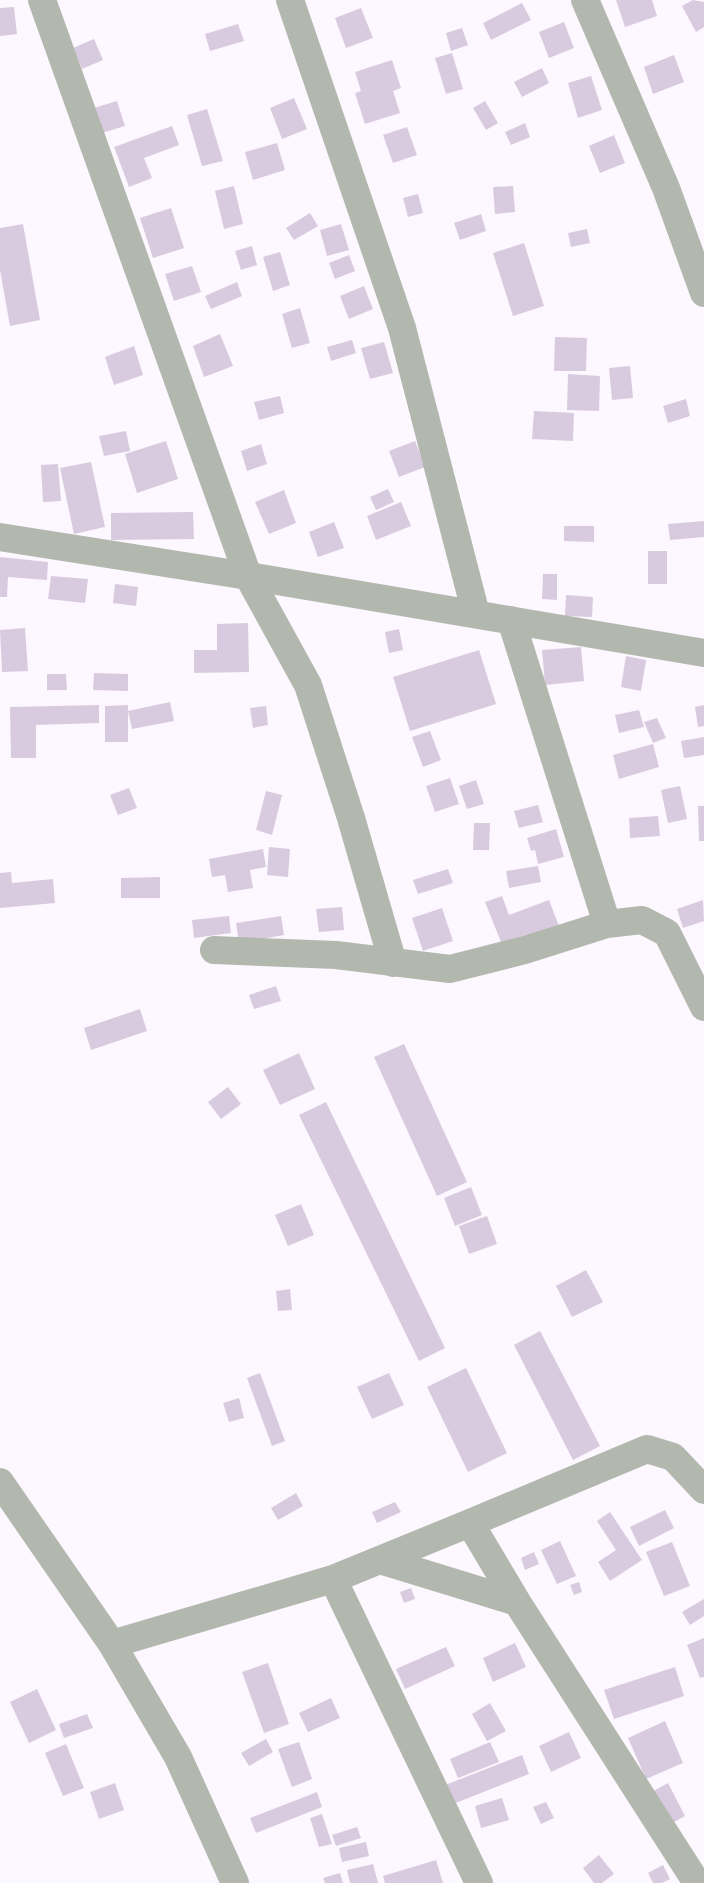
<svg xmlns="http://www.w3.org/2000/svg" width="704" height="1883" viewBox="0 0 704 1883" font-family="'Public Sans',sans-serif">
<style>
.building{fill:#d9cbdf}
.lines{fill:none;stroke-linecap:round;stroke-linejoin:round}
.minor{stroke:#b3b8af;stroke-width:28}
</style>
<rect width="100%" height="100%" fill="#fdf7ff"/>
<path class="building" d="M616,0H652L657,16L625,27Z
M693,0L704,2V27L696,32L682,6Z
M522,3L531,20L491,40L483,23Z
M14,7L17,34L0,36V8Z
M361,8L373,38L346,48L335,18Z
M564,22L574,48L549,58L539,32Z
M238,24L244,41L210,51L205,34Z
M462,28L468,45L451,51L446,33Z
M94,39L103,60L82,69L73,48Z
M452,53L463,89L446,94L435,58Z
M674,55L684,82L653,94L644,67Z
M392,60L401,88L393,91L400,113L365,124L355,93L361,91L355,72Z
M542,68L549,83L522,97L514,82Z
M591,76L602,110L578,118L568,83Z
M294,98L307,129L282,139L270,108Z
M117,101L125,126L102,133L94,108Z
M485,101L498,123L486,130L473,108Z
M207,109L223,161L202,166L187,115Z
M525,123L530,137L511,145L505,132Z
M172,126L179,145L144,158L152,178L129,187L114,147Z
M407,127L417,155L393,163L383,135Z
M614,135L625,163L600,173L589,146Z
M277,143L285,170L253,180L245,152Z
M234,186L243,224L224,229L215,191Z
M513,186L515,212L495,214L493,187Z
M418,194L423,213L408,217L403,198Z
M171,208L184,248L153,258L140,218Z
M310,213L318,226L294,240L286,228Z
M481,214L486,231L460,240L454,223Z
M23,224L40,320L10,326L0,270V228Z
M341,224L349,250L327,256L320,230Z
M587,229L590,243L571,247L568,233Z
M524,243L544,306L513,316L493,253Z
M252,246L257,265L241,270L235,251Z
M280,252L290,285L273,291L263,257Z
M349,255L355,271L335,279L329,263Z
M192,266L201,292L174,301L165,274Z
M237,282L242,296L211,309L205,296Z
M364,286L373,309L349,319L340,296Z
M300,308L310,343L292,348L282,314Z
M220,334L233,366L204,377L193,346Z
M555,337L587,338L586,371H554Z
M352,340L356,353L331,361L327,347Z
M384,342L393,373L370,379L361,348Z
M134,346L143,375L114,385L105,357Z
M630,366L633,398L612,400L609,368Z
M568,374L600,376L599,411L567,410Z
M280,396L284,413L259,420L254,402Z
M686,399L690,416L668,423L663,406Z
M534,411L574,413L573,441L532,439Z
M126,431L130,451L104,456L99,436Z
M166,441L178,479L137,493L125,454Z
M415,441L425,467L399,477L389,451Z
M261,444L267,464L247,471L241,451Z
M91,462L105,527L74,534L60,468Z
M58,464L61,501L43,502L41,465Z
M388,489L394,502L376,510L370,497Z
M284,490L296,523L269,534L255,502Z
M401,502L411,526L376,540L367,516Z
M193,512L194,539L111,540V513Z
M704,521V537L670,540L668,524Z
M334,522L344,548L318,557L309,532Z
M564,526H594V542L564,541Z
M648,551H667V584H648Z
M0,557L48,562L47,580L8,577L7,597H0Z
M543,574H557V600L542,599Z
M51,576L88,579L85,603L48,599Z
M115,584L138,587L136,606L113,603Z
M566,595L593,597L592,617L565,616Z
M248,623L249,672L194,673V650H217V624Z
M25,628L28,671L2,672L0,630Z
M399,629L403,650L389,653L385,632Z
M581,647L584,681L545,685L542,650Z
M479,650L496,704L410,731L393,677Z
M626,656L646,660L641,691L621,687Z
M94,673L128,674V691L93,690Z
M47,674H66L67,690H47Z
M170,702L174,721L132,729L128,711Z
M99,705V723L36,725V758H11L10,707Z
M128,705V742H105V706Z
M704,705V726L698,727L695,707Z
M266,706L268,725L253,728L250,708Z
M639,710L644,727L619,733L615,715Z
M657,718L666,738L653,743L644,722Z
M430,731L441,760L423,767L412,737Z
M704,737V755L684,758L681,741Z
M653,744L659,767L619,779L613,755Z
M450,778L459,804L435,812L426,786Z
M476,780L484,804L467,809L459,786Z
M680,786L687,819L668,823L661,790Z
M129,788L137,808L118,815L110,795Z
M266,791L282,795L272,835L256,830Z
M538,805L543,822L519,828L514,811Z
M698,806H704V841H699Z
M658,816L660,836L630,838L629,818Z
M474,823H490L489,850H473Z
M556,829L564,857L538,864L535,850L531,851L527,838Z
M269,847L290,849L288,877L267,875Z
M263,849L266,867L250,870L253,888L228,892L225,875L212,877L209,859Z
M538,866L541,882L509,888L506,871Z
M448,869L453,883L418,894L413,880Z
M11,872L12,883L53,879L55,903L0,908V873Z
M160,877V898H121V878Z
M502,896L509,915L549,900L559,926L503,947L485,902Z
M703,900L704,921L683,928L677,909Z
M342,907L344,930L319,932L316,909Z
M442,908L453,941L423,951L412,918Z
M229,916L231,933L194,938L192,920Z
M281,916L284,935L239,943L236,923Z
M276,986L281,1001L254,1009L249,995Z
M140,1009L147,1031L91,1050L84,1028Z
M404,1044L467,1182L437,1196L374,1057Z
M299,1053L315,1089L280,1105L263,1070Z
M228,1087L241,1104L221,1119L208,1102Z
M326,1102L445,1348L419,1361L299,1115Z
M471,1187L482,1215L455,1226L444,1198Z
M301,1204L314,1235L288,1246L275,1215Z
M487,1216L497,1244L469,1254L459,1226Z
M586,1270L603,1302L572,1317L556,1286Z
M290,1289L292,1310L278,1311L276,1291Z
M540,1331L600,1446L573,1460L514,1345Z
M466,1368L507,1453L468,1472L427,1387Z
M260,1373L285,1441L272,1446L247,1378Z
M389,1373L404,1405L372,1419L357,1387Z
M239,1398L244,1418L229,1422L223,1403Z
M296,1493L303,1506L278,1520L271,1508Z
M395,1502L401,1512L377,1523L372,1512Z
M665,1510L674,1528L639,1546L630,1527Z
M610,1512L642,1560L610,1581L598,1562L616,1550L597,1521Z
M560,1541L576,1576L557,1584L541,1550Z
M672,1542L690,1586L664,1596L646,1552Z
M534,1552L539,1564L525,1570L521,1558Z
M579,1582L582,1592L574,1595L570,1585Z
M411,1588L415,1599L404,1603L400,1592Z
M704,1599V1616L690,1625L682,1612Z
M704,1638V1677L700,1678L687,1645Z
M515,1643L526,1667L493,1682L483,1658Z
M446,1647L455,1666L405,1689L396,1669Z
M268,1663L289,1724L264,1733L242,1672Z
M675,1667L684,1696L614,1719L604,1690Z
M37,1689L56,1730L29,1743L10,1702Z
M331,1698L340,1718L308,1732L299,1713Z
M490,1703L506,1731L487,1741L472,1714Z
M87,1714L93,1728L64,1738L59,1724Z
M665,1721L683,1763L646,1779L628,1738Z
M569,1732L581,1758L551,1772L539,1746Z
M266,1739L273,1752L249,1766L241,1753Z
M299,1742L312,1779L292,1787L278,1749Z
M490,1742L499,1762L458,1778L450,1759Z
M66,1744L84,1788L63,1796L45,1753Z
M522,1755L529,1774L448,1806L440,1787Z
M115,1783L124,1810L99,1819L90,1792Z
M668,1783L685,1816L667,1826L650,1793Z
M317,1792L322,1807L256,1833L250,1818Z
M502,1798L509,1820L481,1828L475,1806Z
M546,1802L554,1818L541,1824L533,1807Z
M322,1814L332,1844L319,1847L310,1818Z
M357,1827L361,1838L336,1846L332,1835Z
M366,1842L369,1856L342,1862L339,1848Z
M599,1855L614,1874L602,1883H594L583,1868Z
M436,1860L443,1883H385L383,1876Z
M373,1864L378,1883H350L347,1870Z
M663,1865L670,1879L662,1883H653L648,1873Z
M340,1873L343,1883H325L323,1878Z"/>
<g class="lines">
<path class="minor" d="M42,0L248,576L308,685L351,818L393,963
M290,0L402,328L476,614
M585,0L666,188L704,293
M0,537L248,576L704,653
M511,620L607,924
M214,950L336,955L450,969L525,950L607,924L642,920L667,933L704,1007
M0,1482L112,1644L178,1757L235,1883
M470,1523L647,1449L673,1457L704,1490
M380,1560L517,1602
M333,1579L479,1883
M112,1644L333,1579L470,1523L517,1602L697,1883"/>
</g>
</svg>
